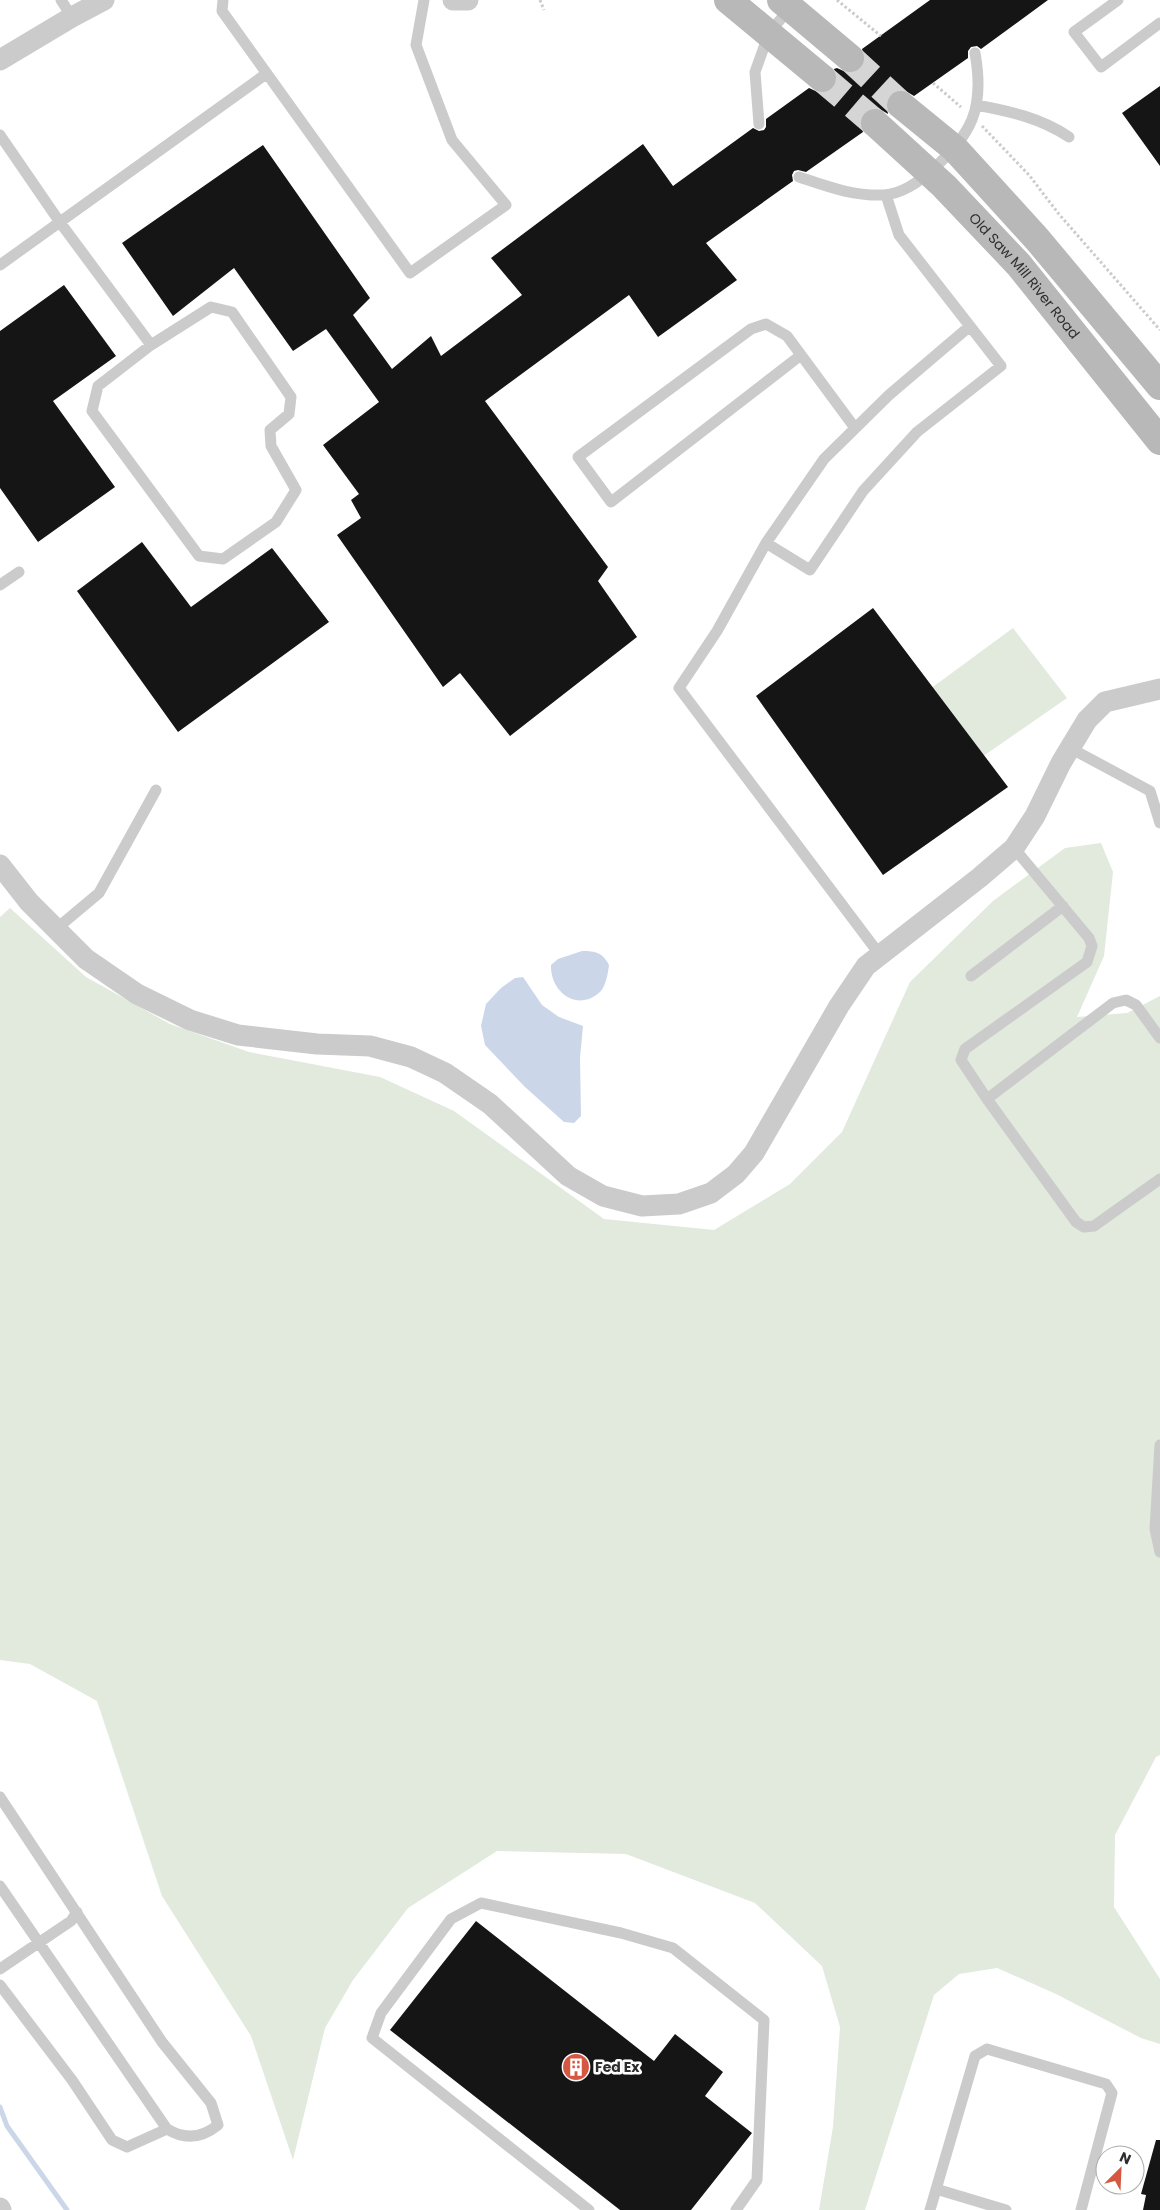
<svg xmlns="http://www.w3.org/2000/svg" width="1160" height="2210" viewBox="0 0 1160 2210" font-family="Poppins,sans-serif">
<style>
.green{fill:#e1eadd}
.water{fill:#cbd7e8}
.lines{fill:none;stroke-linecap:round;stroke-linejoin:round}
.stream{stroke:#cbd7e8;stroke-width:5}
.building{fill:#151515}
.secondary-tunnel{stroke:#d5d5d5;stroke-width:28;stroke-dasharray:28 14;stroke-linecap:butt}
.path{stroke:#cbcbcb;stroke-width:3;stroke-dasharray:2.5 2.5;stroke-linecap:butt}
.lane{stroke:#cbcbcb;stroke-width:11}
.street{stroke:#cbcbcb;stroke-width:21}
.secondary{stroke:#b8b8b8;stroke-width:28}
.labels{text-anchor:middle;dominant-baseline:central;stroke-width:5;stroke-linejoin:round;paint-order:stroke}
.street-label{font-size:14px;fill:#2e2e2e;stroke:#fff}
.poi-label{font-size:14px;font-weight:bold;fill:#2e2e2e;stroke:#fff;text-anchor:start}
</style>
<rect width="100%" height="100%" fill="#fff"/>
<path class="green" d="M1013,628L1067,698L982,757L930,689Z
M1101,843L1113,872L1104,956L1077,1017L1127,1013L1160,996V1755L1156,1757L1115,1835L1114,1907L1160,1979V2044L1141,2038L1056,1994L997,1968L959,1974L934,1995L865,2210H819L833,2127L840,2027L822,1966L755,1903L626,1854L497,1851L408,1908L353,1980L325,2028L293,2160L251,2036L162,1896L97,1701L30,1664L0,1660V917L10,908L86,977L170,1024L249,1052L380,1077L454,1111L604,1219L714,1230L790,1184L842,1132L910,982L993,901L1065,848Z"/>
<path class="water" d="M582,951C596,951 603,953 609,965C608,973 606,985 601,991C579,1013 550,993 551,965L558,959Z
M523,977L542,1005L559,1017L583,1026L580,1058L581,1116L574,1123L564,1122L525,1087L485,1045L481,1026L486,1004L501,988L515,978Z"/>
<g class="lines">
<path class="stream" d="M0,2107L7,2126L67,2210"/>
</g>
<path class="building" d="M930,0H1048L981,49L977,46L971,47L968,51V58L914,96L904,90L895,91L889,96L886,102L888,114L878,108H870L864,112L860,120L863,132L806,172L798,170L794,171L792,175L793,181L706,243L737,280L658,337L629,295L485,401L608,567L598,581L637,637L510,736L460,673L443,687L337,535L361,518L351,500L359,494L323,445L379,402L326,329L293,351L234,268L173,316L122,243L263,145L370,298L353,315L392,369L431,336L441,356L522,295L491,258L643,144L673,186L753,128L759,131L764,130L766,127V119L809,88L820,93L828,92L834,88L837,80L834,69L837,68L848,73L856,72L862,68L865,60L862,49Z
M1160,86V166L1122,113Z
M64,285L116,356L53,401L115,487L38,542L0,488V331Z
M142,542L191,607L272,548L329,622L178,732L77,591Z
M873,608L1008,787L883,875L756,696Z
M476,1921L654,2061L675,2034L723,2072L705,2096L752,2133L691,2210H620L390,2030Z
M1156,2140H1160V2210H1143L1146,2195L1141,2194Z"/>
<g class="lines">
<path class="secondary-tunnel" d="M850,58L901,105
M822,78L875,123"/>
<path class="path" d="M540,0L544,10
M837,0L881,36
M933,83L961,107
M982,126L1029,175L1058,213L1160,330"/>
<path class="lane" d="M61,0L72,17
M223,0L222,11L410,273L506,205L452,140L416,45L424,0
M1118,0L1074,32L1101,67L1160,23
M976,105C1009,111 1041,118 1069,137
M759,124L755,72L769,33L791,7
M0,135L59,221L151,345
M799,177C829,187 852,196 884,195C901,194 919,182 931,171C972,134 985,109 975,53
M0,265L266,74
M211,307L232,312L291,397L289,414L270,430L271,446L296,490L276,522L223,559L199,556L92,411L98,386L151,345Z
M801,355L611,502L578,457L751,329L766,324L787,336L855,428
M766,543L810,570L863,491L917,432L1001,366L899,235L886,195
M0,585L19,572
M1070,748L1150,791L1160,823
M56,929L99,893L156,790
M880,955L679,688L717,631L766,543L824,459L889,395L970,326
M971,976L1063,906
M1160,1038L1136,1005L1126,1000L1113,1003L987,1099L1076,1222L1084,1227L1094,1226L1160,1179
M987,1099L961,1060L965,1049L1087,962L1092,946L1089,938L1014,848
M1160,1445L1155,1529L1160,1552
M0,1797L162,2042L211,2103L218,2125C202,2138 185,2140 167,2129
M0,1886L167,2129L127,2147L112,2140L72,2080L0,1985
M0,1969L71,1921L77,1912
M936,2189L1006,2210
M589,2210L372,2038L381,2013L451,1919L481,1903L621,1933L673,1948L764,2020L757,2180L736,2210
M930,2210L975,2056L987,2049L1106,2084L1112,2093L1081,2210"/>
<path class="street" d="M453,0H468
M0,60L72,17L104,0
M0,865L29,902L86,959L137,994L190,1020L238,1035L317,1044L370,1046L411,1057L445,1073L490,1104L568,1176L603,1196L642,1206L679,1204L711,1193L736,1174L754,1153L839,1006L866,966L979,878L1014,848L1035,816L1061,763L1087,720L1105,702L1160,689
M0,2208L1,2210"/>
<g class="secondary">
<path d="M728,0L822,78"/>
<path d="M781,0L850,58"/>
<path d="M901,105L955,149L987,184L1037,239L1160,386"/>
<path id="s1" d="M875,123L944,186L1019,265L1160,441"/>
</g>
</g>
<defs>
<g id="building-disc" transform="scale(1.4375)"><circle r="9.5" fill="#d45841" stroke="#fff"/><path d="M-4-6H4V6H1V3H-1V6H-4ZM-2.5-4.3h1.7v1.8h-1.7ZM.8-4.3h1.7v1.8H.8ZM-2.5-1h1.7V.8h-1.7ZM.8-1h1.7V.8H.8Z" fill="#fff"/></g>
</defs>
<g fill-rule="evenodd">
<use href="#building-disc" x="576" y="2067"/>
</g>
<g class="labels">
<g class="street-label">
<text stroke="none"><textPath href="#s1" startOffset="214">Old Saw Mill River Road</textPath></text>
</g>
<g class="poi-label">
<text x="595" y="2067">Fed Ex</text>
</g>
</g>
<g transform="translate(1120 2170) rotate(24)"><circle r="24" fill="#ffffff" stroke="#ababab"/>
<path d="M0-4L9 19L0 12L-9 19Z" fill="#d45841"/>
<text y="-8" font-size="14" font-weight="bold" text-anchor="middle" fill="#2e2e2e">N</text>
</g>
</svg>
